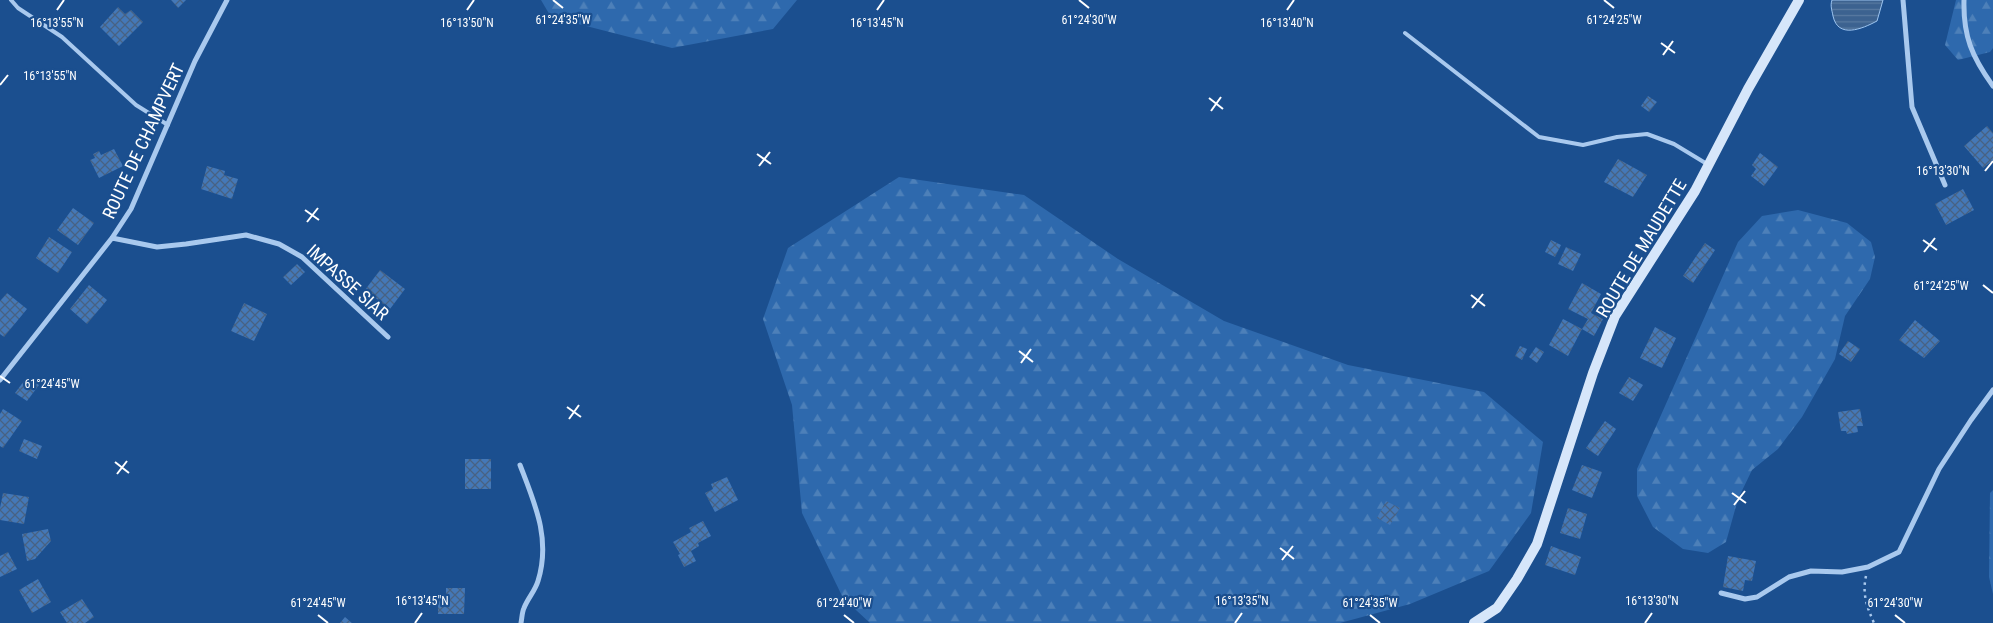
<svg xmlns="http://www.w3.org/2000/svg" width="1993" height="623" viewBox="0 0 1993 623" font-family="'Roboto Condensed',sans-serif">
<style>
.forest{fill:url(#forest-firs)}
.water{fill:url(#water-rules);stroke:#9cc4f0}
.building{fill:url(#building-cross-hatch)}
.lines{fill:none;stroke-linecap:round;stroke-linejoin:round}
.path{stroke:#a9c9ee;stroke-width:2.5;stroke-dasharray:2.5 4;stroke-linecap:butt}
.lane{stroke:#a9c9ee;stroke-width:4}
.street{stroke:#a9c9ee;stroke-width:5}
.secondary{stroke:#d6e6fa;stroke-width:10}
.ticks{fill:none;stroke:#fff;stroke-width:2}
.labels{text-anchor:middle;dominant-baseline:central;stroke-width:4.5;stroke-linejoin:round;paint-order:stroke}
.street-label{font-size:18px;fill:#fff;stroke:#1b4f8f}
.ticks-label{font-size:12px;text-anchor:middle;fill:#fff;stroke:#1b4f8f;stroke-width:4.5;stroke-linejoin:round;paint-order:stroke}
</style>
<defs>
<pattern id="forest-firs" width="22" height="20" patternUnits="userSpaceOnUse" patternTransform="scale(1.25)"><rect width="22" height="20" fill="#2e69ad"/><path d="M5 1l3.5 6h-7zM16 11l3.5 6h-7z" fill="#4d80b9"/></pattern>
<pattern id="water-rules" width="6" height="5" patternUnits="userSpaceOnUse" patternTransform="scale(1.25)"><rect width="6" height="5" fill="#3c6290"/><path d="M0 2.5h6" fill="none" stroke="#597aa1"/></pattern>
<pattern id="building-cross-hatch" width="8" height="8" patternUnits="userSpaceOnUse" patternTransform="scale(1.25)"><rect width="8" height="8" fill="#4478b7"/><path d="M0 0l8 8M0 8l8-8" fill="none" stroke="#486282"/></pattern>
</defs>
<rect width="100%" height="100%" fill="#1b4f8f"/>
<path class="forest" d="M541,0H797L773,29L672,48L551,17Z
M1956,0H1993V48L1990,52L1958,60L1945,45Z
M899,177L1024,195L1118,259L1224,321L1348,365L1484,392L1543,442L1531,513L1489,571L1410,604L1340,623H870L843,598L802,513L792,405L763,319L788,248Z
M1798,210L1847,223L1871,242L1875,257L1870,279L1845,316L1835,359L1802,417L1778,449L1752,470L1738,499L1726,542L1708,553L1683,549L1653,527L1637,496V469L1738,242L1762,216Z
M1993,490V594L1989,577L1990,493Z"/>
<path class="water" d="M1832,0H1883L1877,21C1862,29 1838,39 1833,16C1832,10 1830,6 1832,0Z"/>
<path class="building" d="M171,0H186L178,8Z
M118,7L125,14L131,10L143,22L119,46L100,27Z
M1648,96L1657,102L1649,112L1641,106Z
M1987,126L1993,133V160L1983,168L1964,146Z
M114,149L123,166L99,178L90,160L95,158L93,154L99,151L101,155Z
M1760,153L1778,167L1764,186L1751,176L1756,169L1752,165Z
M1618,159L1647,175L1633,197L1604,182Z
M207,166L225,171L224,175L238,179L232,199L201,189Z
M1963,189L1974,210L1946,225L1935,204Z
M73,208L94,223L78,245L57,230Z
M49,237L72,252L58,273L36,258Z
M1551,240L1561,245L1555,257L1545,252Z
M1705,243L1715,250L1693,283L1683,276Z
M1566,247L1581,254L1573,271L1558,264Z
M297,264L305,272L291,285L283,277Z
M380,270L405,289L390,309L365,290Z
M1582,283L1601,294L1591,313L1603,319L1594,336L1582,329L1588,319L1568,309Z
M89,285L107,300L87,324L70,309Z
M7,293L27,309L4,337L0,334V301Z
M244,303L267,314L254,341L231,331Z
M1563,319L1582,329L1568,356L1549,345Z
M1915,320L1940,341L1924,358L1899,340Z
M1655,327L1676,338L1662,368L1640,358Z
M1848,341L1860,349L1851,362L1839,354Z
M1520,346L1527,349L1522,360L1515,356Z
M1536,347L1544,352L1537,363L1529,357Z
M27,377L39,385L27,401L15,393Z
M1629,377L1643,385L1633,401L1619,393Z
M3,409L22,421L3,448L0,446V414Z
M1860,409L1863,426H1857L1858,432L1847,434L1846,431H1841L1838,412Z
M1605,421L1616,429L1598,456L1586,448Z
M24,439L42,446L37,459L19,451Z
M465,459H491V489H465Z
M1582,465L1602,472L1592,498L1572,490Z
M727,477L738,500L715,512L705,493L713,489L711,484Z
M3,493L29,497L24,524L0,520V508Z
M1386,501L1400,508L1390,525L1377,518Z
M1568,508L1587,514L1580,539L1560,533Z
M703,521L711,536L698,543L699,546L691,551L696,561L684,567L678,555L680,554L673,542L691,532L689,528Z
M48,529L51,541L35,559L27,561L22,534Z
M1551,546L1581,557L1575,575L1545,565Z
M8,552L17,569L0,577V556Z
M1728,556L1756,561L1752,581L1745,580L1743,591L1723,587Z
M38,579L51,602L32,613L19,590Z
M446,588H465L464,614H438V596H446Z
M82,599L94,617L85,623H67L60,612Z
M345,617L352,623H340Z"/>
<g class="lines">
<path class="path" d="M1866,576C1862,594 1867,607 1874,623"/>
<path class="lane" d="M11,0L18,8L62,37L136,105L168,125
M1405,33L1539,137L1583,145L1617,137L1647,134L1674,144L1707,164"/>
<path class="street" d="M1903,0L1912,107L1945,185
M1964,0C1963,36 1972,57 1993,86
M112,238L157,247L186,244L246,235L279,244L302,257L388,337
M0,380L112,238L131,209L195,61L227,0
M520,465C535,504 551,539 538,581C535,591 528,598 524,608C522,612 522,618 521,623
M1721,593L1745,599L1757,597L1789,577L1811,571L1842,572L1868,567L1899,552L1939,469L1971,420L1993,390"/>
<path class="secondary" d="M1474,623L1497,608L1517,579L1537,544L1593,373L1615,316L1695,191L1748,89L1799,0"/>
</g>
<path class="ticks" d="M553,0L563,8M1079,0L1089,8M1604,0L1614,8M57,10L64,0M467,10L474,0M877,10L884,0M1287,10L1294,0M1661,43L1675,53M1663,55L1673,41M0,85L8,75M1209,98L1223,109M1211,111L1221,97M757,154L771,164M759,166L770,152M1985,171L1993,161M305,210L319,220M307,222L318,208M1923,240L1937,250M1924,252L1935,238M1983,285L1993,293M1471,295L1485,306M1472,308L1483,294M1019,351L1033,362M1021,363L1031,349M0,376L10,383M567,407L581,417M569,419L579,405M115,462L129,473M117,474L127,461M1732,493L1746,503M1734,505L1745,491M1280,548L1294,559M1282,560L1293,546M318,615L328,623M844,615L854,623M1370,615L1380,623M1895,615L1905,623M415,623L422,613M1235,623L1242,613M1645,623L1652,613"/>
<g class="labels">
<g class="street-label">
<text transform="translate(143 141) rotate(-65)">ROUTE DE CHAMPVERT</text>
<text transform="translate(1641 248) rotate(-59)">ROUTE DE MAUDETTE</text>
<text transform="translate(348 282) rotate(42)">IMPASSE SIAR</text>
</g>
</g>
<g class="ticks-label">
<text x="563" y="24">61°24'35"W</text>
<text x="1089" y="24">61°24'30"W</text>
<text x="1614" y="24">61°24'25"W</text>
<text x="57" y="27">16°13'55"N</text>
<text x="467" y="27">16°13'50"N</text>
<text x="877" y="27">16°13'45"N</text>
<text x="1287" y="27">16°13'40"N</text>
<text x="50" y="80">16°13'55"N</text>
<text x="1943" y="175">16°13'30"N</text>
<text x="1941" y="290">61°24'25"W</text>
<text x="52" y="388">61°24'45"W</text>
<text x="422" y="605">16°13'45"N</text>
<text x="1242" y="605">16°13'35"N</text>
<text x="1652" y="605">16°13'30"N</text>
<text x="318" y="607">61°24'45"W</text>
<text x="844" y="607">61°24'40"W</text>
<text x="1370" y="607">61°24'35"W</text>
<text x="1895" y="607">61°24'30"W</text>
</g>
</svg>
